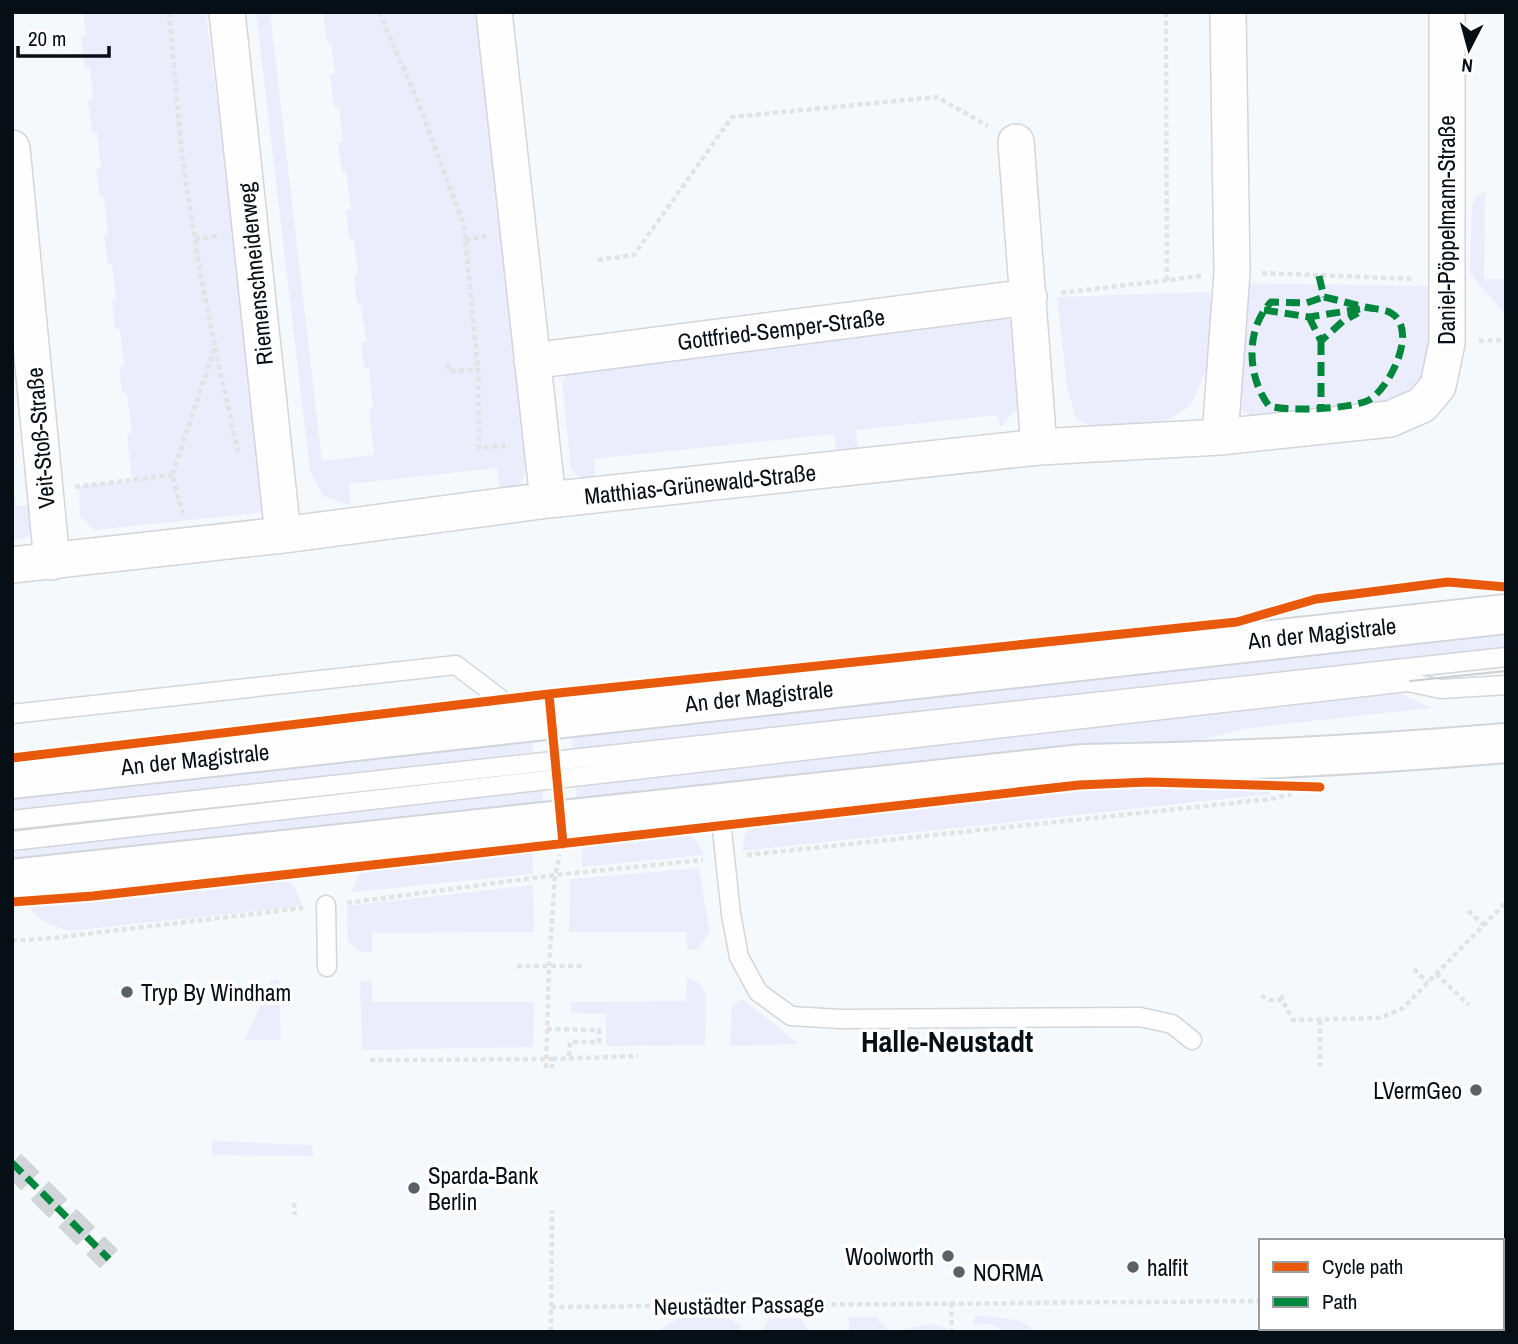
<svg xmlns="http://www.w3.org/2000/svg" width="1518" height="1344" viewBox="0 0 1518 1344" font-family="'Archivo Narrow',sans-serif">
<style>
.green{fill:#ebedfc}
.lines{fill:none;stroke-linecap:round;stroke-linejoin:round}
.pedestrian-tunnel{stroke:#d2d6d9;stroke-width:26;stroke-dasharray:26 13;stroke-linecap:butt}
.service-casing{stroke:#d1d6db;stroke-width:21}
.minor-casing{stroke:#d1d6db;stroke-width:38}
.secondary-casing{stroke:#d1d6db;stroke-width:42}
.path{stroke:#e2e3e4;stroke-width:4.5;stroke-dasharray:5 3.5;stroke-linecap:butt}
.service{stroke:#fefefe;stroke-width:18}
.minor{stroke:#fefefe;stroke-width:35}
.secondary{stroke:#fefefe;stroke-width:38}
.tram{stroke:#cdcecf;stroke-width:2}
.path-bridge{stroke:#e2e3e4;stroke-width:4.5;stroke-dasharray:5 3.5;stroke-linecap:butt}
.quiet{stroke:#00873e;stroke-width:7;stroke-dasharray:14 7;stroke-linecap:butt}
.cycleway-casing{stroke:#fff;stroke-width:13}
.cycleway{stroke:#e8590c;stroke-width:9}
.poi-dot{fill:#5a6066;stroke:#fff;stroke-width:2.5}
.labels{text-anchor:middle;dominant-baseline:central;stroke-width:7;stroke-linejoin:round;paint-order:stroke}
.street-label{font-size:23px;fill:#060e16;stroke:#fff}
.poi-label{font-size:23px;fill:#060e16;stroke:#fff;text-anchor:start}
.district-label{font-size:30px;font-weight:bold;fill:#060e16;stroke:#fff}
</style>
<rect width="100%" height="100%" fill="#f6f9fb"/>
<path class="green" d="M83,12H206L267,512L94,530L80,516L79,486L132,480L127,434L132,433L127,393H122L119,367L124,366L120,329H115L112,299L116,298L112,264H108L104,235L108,233L104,197H100L96,169L101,168L97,132H92L88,100L93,99L90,68H85L81,36L86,35Z
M256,12H270L322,461L374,455L369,409L373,408L369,368H364L361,342L366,341L361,305H357L354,275L358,274L354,239H349L346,210L351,209L346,172H342L338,143L343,142L339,107H334L330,75L335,74L331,43H327L323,12H479L529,465L521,483L500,490L497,468L349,484L350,505L323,496L310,471Z
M1485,191L1484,279H1506V315L1470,273L1472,205L1476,197Z
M1240,283L1434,286L1442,344L1412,397L1265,427L1242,410Z
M1210,292V361L1192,404L1164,423L1098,431L1076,418L1067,387L1057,297Z
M1001,313L1016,326L1023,403L1000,427L998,415L856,430L859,456L837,459L834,434L594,459L596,484L581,479L571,469L562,381L573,365Z
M12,465L16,506L36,505V527L26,538L12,540Z
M1506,629V647L573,749L572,731Z
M1402,694L1431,708L1248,728L1200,740L1181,742L1075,746L577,800L576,787L1290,705Z
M532,737L533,752L12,812V797Z
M1159,786L1270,789L1271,794L742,851L745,834L751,822L1098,787Z
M542,790L544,806L12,865V848Z
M685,832L696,840L705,855L582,867V847L644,840Z
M532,852L533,874L352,892L359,874L367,869Z
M699,868L710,933L697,949L687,950L686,932H569L570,879Z
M286,879L295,888L303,906L69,931C51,925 37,922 28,904L48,906Z
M533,885L534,932L372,933V953L359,951L348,941L347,906Z
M687,977L700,983L706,995L705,1045L606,1046V1014L571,1013V1002L686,1001Z
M271,980H279L281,1040H245Z
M360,981H372V1002H534L533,1047L362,1050Z
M743,999L799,1044L730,1046L732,1006Z
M212,1141L312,1145L314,1156L212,1155Z
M975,1315L1018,1320L1032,1328L1031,1332H998L999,1328L990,1324L973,1325Z
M707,1316L729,1319L741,1325L740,1332H656L678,1319Z
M849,1317H877C888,1339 905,1328 924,1325C931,1323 940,1326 947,1329V1332H849Z
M800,1318L810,1332H762L768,1319Z"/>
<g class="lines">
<path class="pedestrian-tunnel" d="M12,1163L109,1259"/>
<g class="service-casing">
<path id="service" d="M12,714L456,665L527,719
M719,802L731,914L739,957L758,992L791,1016L840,1019L1140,1017L1172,1024L1192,1040
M12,820L1506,657
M12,841L1408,682L1441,689L1506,685
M326,905L327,967"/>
</g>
<g class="minor-casing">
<path id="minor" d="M227,12L283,535
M494,12L548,500
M1016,142L1039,447
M12,148L52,562
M532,361L1029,297
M1220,437L1232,272L1228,12
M12,565L283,535L548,500L1039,447L1220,437L1390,419L1422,405L1438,386L1447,343V12"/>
</g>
<g class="secondary-casing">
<path id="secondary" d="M12,779L1506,614
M12,879L1083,764C1224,762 1365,755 1506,743"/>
</g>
<path class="path" d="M169,12L182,157L200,272L215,347L172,475L183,514
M379,12L418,102L464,225L478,370
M1166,12L1167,281
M195,239L218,236
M465,240L486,236
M598,260L634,255L732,117L937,97L988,126
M1262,273L1415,279
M1061,293L1201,276
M1479,341L1506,340
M215,348L238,452
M448,364L449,371L478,370L479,448L510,445
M75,487L172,475
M747,855L1271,799L1291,794
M347,903L555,875L703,860
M1468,911L1484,925
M12,941L52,938L303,908
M517,966H584
M1414,969L1428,983
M1436,974L1469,1005
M1282,995V1000L1293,1020L1380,1018L1403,1008L1506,902
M1261,996L1270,1000H1282
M1320,1020V1066
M547,1029L599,1030V1042H570L569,1058
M552,1059L638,1056
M546,1068L549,966L555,875L560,855
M294,1203L295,1215
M1502,1301H1506
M951,1303L952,1332
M551,1307L1261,1301
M1284,1328V1332
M551,1332L552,1210"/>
<use href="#service" class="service"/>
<use href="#minor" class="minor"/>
<use href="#secondary" class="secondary"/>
<path class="tram" d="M1410,681L1506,671"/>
<path class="path-bridge" d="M370,1060L552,1059V1068"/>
<path class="quiet" d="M1319,276L1324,297
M1324,297C1338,300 1351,304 1365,307C1373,309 1385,309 1391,313C1419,329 1390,388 1369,400C1352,409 1288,412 1269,406C1247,377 1245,329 1271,302L1306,303Z
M1264,310L1309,317L1360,309
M1309,317L1321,341L1343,321L1358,313
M1321,341V407
M12,1163L109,1259"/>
<g class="cycleway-casing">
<path id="cycleway" d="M549,694L563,844
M12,758L549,694L1237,622L1316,599L1448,582L1506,587
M12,902L93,896L426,859L1079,785L1148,782L1320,787"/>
</g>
<use href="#cycleway" class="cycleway"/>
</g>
<g class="poi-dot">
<circle cx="127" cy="992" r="7"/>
<circle cx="1476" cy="1090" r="7"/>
<circle cx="414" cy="1188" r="7"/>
<circle cx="948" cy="1256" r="7"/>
<circle cx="1133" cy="1267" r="7"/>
<circle cx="959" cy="1272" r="7"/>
</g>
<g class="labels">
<g class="street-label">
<text transform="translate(1446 230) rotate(-90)">Daniel-Pöppelmann-Straße</text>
<text transform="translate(255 274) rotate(-96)">Riemenschneiderweg</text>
<text transform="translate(781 329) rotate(-7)">Gottfried-Semper-Straße</text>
<text transform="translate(40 438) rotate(-95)">Veit-Stoß-Straße</text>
<text transform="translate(700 484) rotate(-6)">Matthias-Grünewald-Straße</text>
<text transform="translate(1322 633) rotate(-6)">An der Magistrale</text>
<text transform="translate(759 696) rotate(-6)">An der Magistrale</text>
<text transform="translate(195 759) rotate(-6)">An der Magistrale</text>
<text transform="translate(739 1305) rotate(-1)">Neustädter Passage</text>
</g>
<g class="poi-label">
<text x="141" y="992">Tryp By Windham</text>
<text x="1462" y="1090" text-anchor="end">LVermGeo</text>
<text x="428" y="1175">Sparda-Bank<tspan x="428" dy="26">Berlin</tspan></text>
<text x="934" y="1256" text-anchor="end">Woolworth</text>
<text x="1147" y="1267">halfit</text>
<text x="973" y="1272">NORMA</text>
</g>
<g class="district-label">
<text x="947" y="1041">Halle-Neustadt</text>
</g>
</g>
<rect width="1518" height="1344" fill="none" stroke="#060e16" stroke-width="28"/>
<rect x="1259" y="1239" width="245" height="91" fill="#ffffff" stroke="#9b9fa2" stroke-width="2"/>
<rect x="1273" y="1262" width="35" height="10" fill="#e8590c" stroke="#9b9fa2" stroke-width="2"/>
<text x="1322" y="1274" font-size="21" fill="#060e16">Cycle path</text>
<rect x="1273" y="1297" width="35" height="10" fill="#00873e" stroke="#9b9fa2" stroke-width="2"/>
<text x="1322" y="1309" font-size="21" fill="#060e16">Path</text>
<g transform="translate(1469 49) rotate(186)" stroke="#ffffff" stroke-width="5" paint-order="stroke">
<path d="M0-5L12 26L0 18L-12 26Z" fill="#060e16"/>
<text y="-10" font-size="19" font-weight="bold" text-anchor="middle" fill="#060e16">N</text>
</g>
<path d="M18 46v10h91v-10" fill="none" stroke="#060e16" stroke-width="3.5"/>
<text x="28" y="46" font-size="21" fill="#060e16" stroke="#ffffff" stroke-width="5" paint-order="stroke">20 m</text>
</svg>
